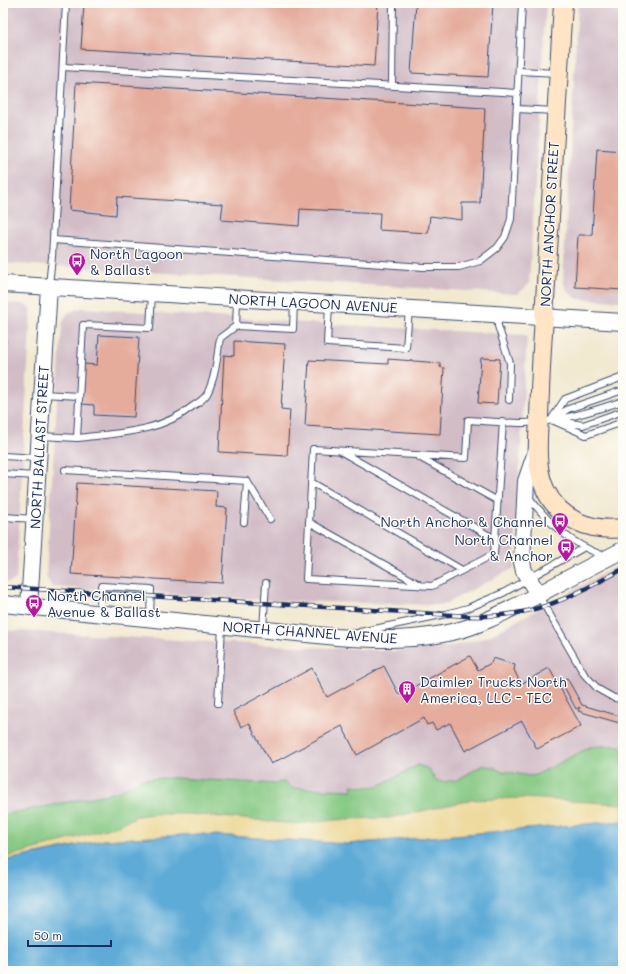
<svg xmlns="http://www.w3.org/2000/svg" width="626" height="974" viewBox="0 0 626 974" font-family="Mali,sans-serif">
<style>
.industrial{fill:#d2bdc7}
.green{fill:#84c781;stroke:#507b70}
.sand{fill:#eeda9e;stroke:#84847e}
.water{fill:#5eabd7;stroke:#3c6d9a}
.building{fill:#e5ac9c}
.lines{fill:none;stroke-linecap:round;stroke-linejoin:round}
.service-casing{stroke:#3b4b6f;stroke-width:8}
.tertiary-casing{stroke:#3b4b6f;stroke-width:18}
.secondary-casing{stroke:#3b4b6f;stroke-width:20}
.service{stroke:#fff;stroke-width:6}
.tertiary{stroke:#fff;stroke-width:16}
.secondary{stroke:#ffe4c6;stroke-width:18}
.rail-casing{stroke:#1b2f5e;stroke-width:4.5}
.rail{stroke:#fdfcf7;stroke-width:3;stroke-dasharray:9;stroke-linecap:butt}
.labels{text-anchor:middle;dominant-baseline:central;stroke-width:3;stroke-linejoin:round;paint-order:stroke}
.street-label{font-size:14px;fill:#1b2f5e;stroke:#fdfcf7}
.poi-label{font-size:14px;fill:#1b2f5e;stroke:#fdfcf7;text-anchor:start}
</style>
<rect width="100%" height="100%" fill="#fdfcf7"/>
<filter id="ink" filterUnits="userSpaceOnUse"><feTurbulence type="fractalNoise" baseFrequency=".025" numOctaves="2"/><feDisplacementMap in="SourceGraphic" scale="8" xChannelSelector="R" yChannelSelector="G"/><feConvolveMatrix kernelMatrix="1 2 1 2 8 2 1 2 1" color-interpolation-filters="sRGB"/></filter>
<filter id="wash" filterUnits="userSpaceOnUse"><feTurbulence type="fractalNoise" baseFrequency=".012" numOctaves="4" result="noise"/><feDisplacementMap in="SourceGraphic" scale="16" xChannelSelector="R" yChannelSelector="G"/><feGaussianBlur stdDeviation="0.9" result="paint"/><feColorMatrix in="noise" values="0 0 0 0 0 0 0 0 0 0 0 0 0 0 0 0 0 1.4 0 .05"/><feComposite in="paint" operator="in"/></filter>
<g filter="url(#wash)">
<rect width="100%" height="100%" fill="#f2e9d1"/>
<path class="industrial" d="M3,3H546L529,284L518,294L3,263Z
M578,3H623V301L578,299L567,291L563,281Z
M3,303L24,304L30,308L31,312L16,579L11,582L3,583Z
M81,308L307,323L527,335L514,568L443,605L286,601L52,587L48,580L46,575L62,324L67,314L76,309Z
M623,563V746H603L590,747L536,775L529,776L497,770L496,768L483,765L457,780L440,782L434,778L429,769L378,786L369,787L353,785V791L293,789L286,782H279L277,784L142,779L117,792L3,815V630L212,642L393,651L445,648L487,637Z"/>
<path class="green" d="M603,746H623V821L3,861V815L117,792L142,779L175,778L276,784L279,782H286L292,788L353,790L352,785L369,787L378,786L418,765L429,769L435,780L442,782L457,780L483,765L496,768L497,770L529,776L536,775L590,747Z"/>
<path class="sand" d="M522,798L623,804V821L347,844L199,834L104,840L3,861V858L117,826L137,816L154,814H190L296,824L346,819L389,818L472,800Z"/>
<path class="water" d="M623,821V971H3V861L104,840L199,834L347,844Z"/>
<g id="blocks">
<path class="building" d="M84,3H378L374,66L81,49Z
M416,3H493L488,77L411,73Z
M76,83L485,108L480,203H462V220L430,216L428,233L379,230L380,213L300,209L299,226L221,220L223,204L117,197L116,215L69,210Z
M597,149L623,151V290L575,287L578,235H592Z
M99,335L139,337L134,417L94,415V405L82,404L84,364L97,365Z
M3,339H6L4,368H3Z
M234,341L285,344L281,409L290,410L287,456L219,452L224,355L234,356Z
M481,358L500,359L497,404L478,403Z
M388,359L440,363V367L444,368L440,434L305,426L309,360L388,364Z
M77,483L217,491L216,507L227,508L222,583L71,574Z
M470,656L478,670L491,663L493,658L515,665L514,670L521,684L549,668L581,726L537,749L522,721L465,751L450,723L436,730L432,723L427,725L424,718L357,755L342,726L271,764L249,723L241,727L233,711L312,668L327,697L384,666L399,695Z
M567,678L582,705L623,717V724L578,711L580,707L576,709L561,681Z"/>
</g>
</g>
<g filter="url(#ink)">
<use href="#blocks" fill-opacity="0" stroke="#3b4b6f" stroke-width="1"/>
<g class="lines">
<g class="service-casing">
<path id="service" d="M63,67L518,93
M519,71L557,73
M392,85L393,3
M517,109L555,111
M53,240L423,267H459L480,261L497,248L505,237L511,219L522,3
M49,285L52,257L66,3
M329,305L327,343L406,348L409,309
M497,316L498,326L510,363L509,400
M236,326L237,300
M43,394L79,396
M554,418L568,409L623,390
M551,420L565,399L623,377
M552,420L586,435L623,422
M560,421L583,425L623,411
M503,422L494,554L432,586L306,579L313,449L466,458L468,420C486,421 505,423 524,423C558,422 590,412 623,401
M623,426V434
M41,436L77,438L83,325L150,328L152,294
M77,438C118,433 159,433 193,406C198,403 204,399 207,394C216,377 217,356 220,338L236,326L293,329L294,302
M340,451L495,539
M3,456L37,458
M417,456L498,501
M65,470L247,481L244,522
M3,474L36,476
M247,481L270,519
M311,482L462,570
M528,496C550,525 570,543 604,556
M3,522L4,517L34,519
M309,522L419,584
M539,596L584,674L598,689L614,698L623,699
M99,612L102,586L151,589L150,618
M263,629L266,583
M360,632L446,614L468,608L503,593L583,548
M218,703L222,626"/>
</g>
<g class="tertiary-casing">
<path id="tertiary" d="M3,284L623,322
M537,449L526,481L522,562L524,571L538,594
M3,604L337,637C377,640 417,641 456,631C484,624 508,610 534,597C563,581 593,565 623,550
M29,607L49,287"/>
</g>
<g class="secondary-casing">
<path id="secondary" d="M563,3C556,113 550,223 543,333C541,361 540,389 539,417C538,441 535,467 545,489C559,520 591,532 623,528"/>
</g>
<use href="#service" class="service"/>
<use href="#tertiary" class="tertiary"/>
<use href="#secondary" class="secondary"/>
<g class="rail-casing">
<path id="rail" d="M3,587L468,616C534,618 567,599 623,569"/>
</g>
<use href="#rail" class="rail"/>
</g>
</g>
<defs>
<g id="bus-pin" transform="scale(0.9)"><path d="M0 17L-7.5 6A9.5 9.5 0 1 1 7.5 6Z" fill="#b5179e" stroke="#fdfcf7"/><path d="M-5-6H5V4H4V6H2V4H-2V6H-4V4H-5ZM-3.5-4V0h7V-4ZM-3.5 1.2v1.5H-2V1.2ZM2 1.2v1.5H3.5V1.2Z" fill="#fff"/></g>
<g id="building-pin" transform="scale(0.9)"><path d="M0 17L-7.5 6A9.5 9.5 0 1 1 7.5 6Z" fill="#b5179e" stroke="#fdfcf7"/><path d="M-4-6H4V6H1V3H-1V6H-4ZM-2.5-4.3h1.7v1.8h-1.7ZM.8-4.3h1.7v1.8H.8ZM-2.5-1h1.7V.8h-1.7ZM.8-1h1.7V.8H.8Z" fill="#fff"/></g>
</defs>
<g fill-rule="evenodd">
<use href="#bus-pin" x="77" y="261"/>
<use href="#bus-pin" x="560" y="521"/>
<use href="#bus-pin" x="566" y="547"/>
<use href="#bus-pin" x="34" y="603"/>
<use href="#building-pin" x="407" y="689"/>
</g>
<g class="labels">
<g class="street-label">
<text transform="translate(549 224) rotate(-87)">NORTH ANCHOR STREET</text>
<text transform="translate(313 303) rotate(3)">NORTH LAGOON AVENUE</text>
<text transform="translate(39 447) rotate(-87)">NORTH BALLAST STREET</text>
<text transform="translate(310 632) rotate(4)">NORTH CHANNEL AVENUE</text>
</g>
<g class="poi-label">
<text x="90" y="253">North Lagoon<tspan x="90" dy="16">&amp; Ballast</tspan></text>
<text x="547" y="521" text-anchor="end">North Anchor &amp; Channel</text>
<text x="553" y="539" text-anchor="end">North Channel<tspan x="553" dy="16">&amp; Anchor</tspan></text>
<text x="47" y="595">North Channel<tspan x="47" dy="16">Avenue &amp; Ballast</tspan></text>
<text x="420" y="681">Daimler Trucks North<tspan x="420" dy="16">America, LLC - TEC</tspan></text>
</g>
</g>
<rect width="626" height="974" fill="none" stroke="#fdfcf7" stroke-width="16"/>
<path d="M28 940v6h83v-6" fill="none" stroke="#1b2f5e" stroke-width="2"/>
<text x="34" y="940" font-size="12" fill="#1b2f5e" stroke="#fdfcf7" stroke-width="3" paint-order="stroke">50 m</text>
</svg>
